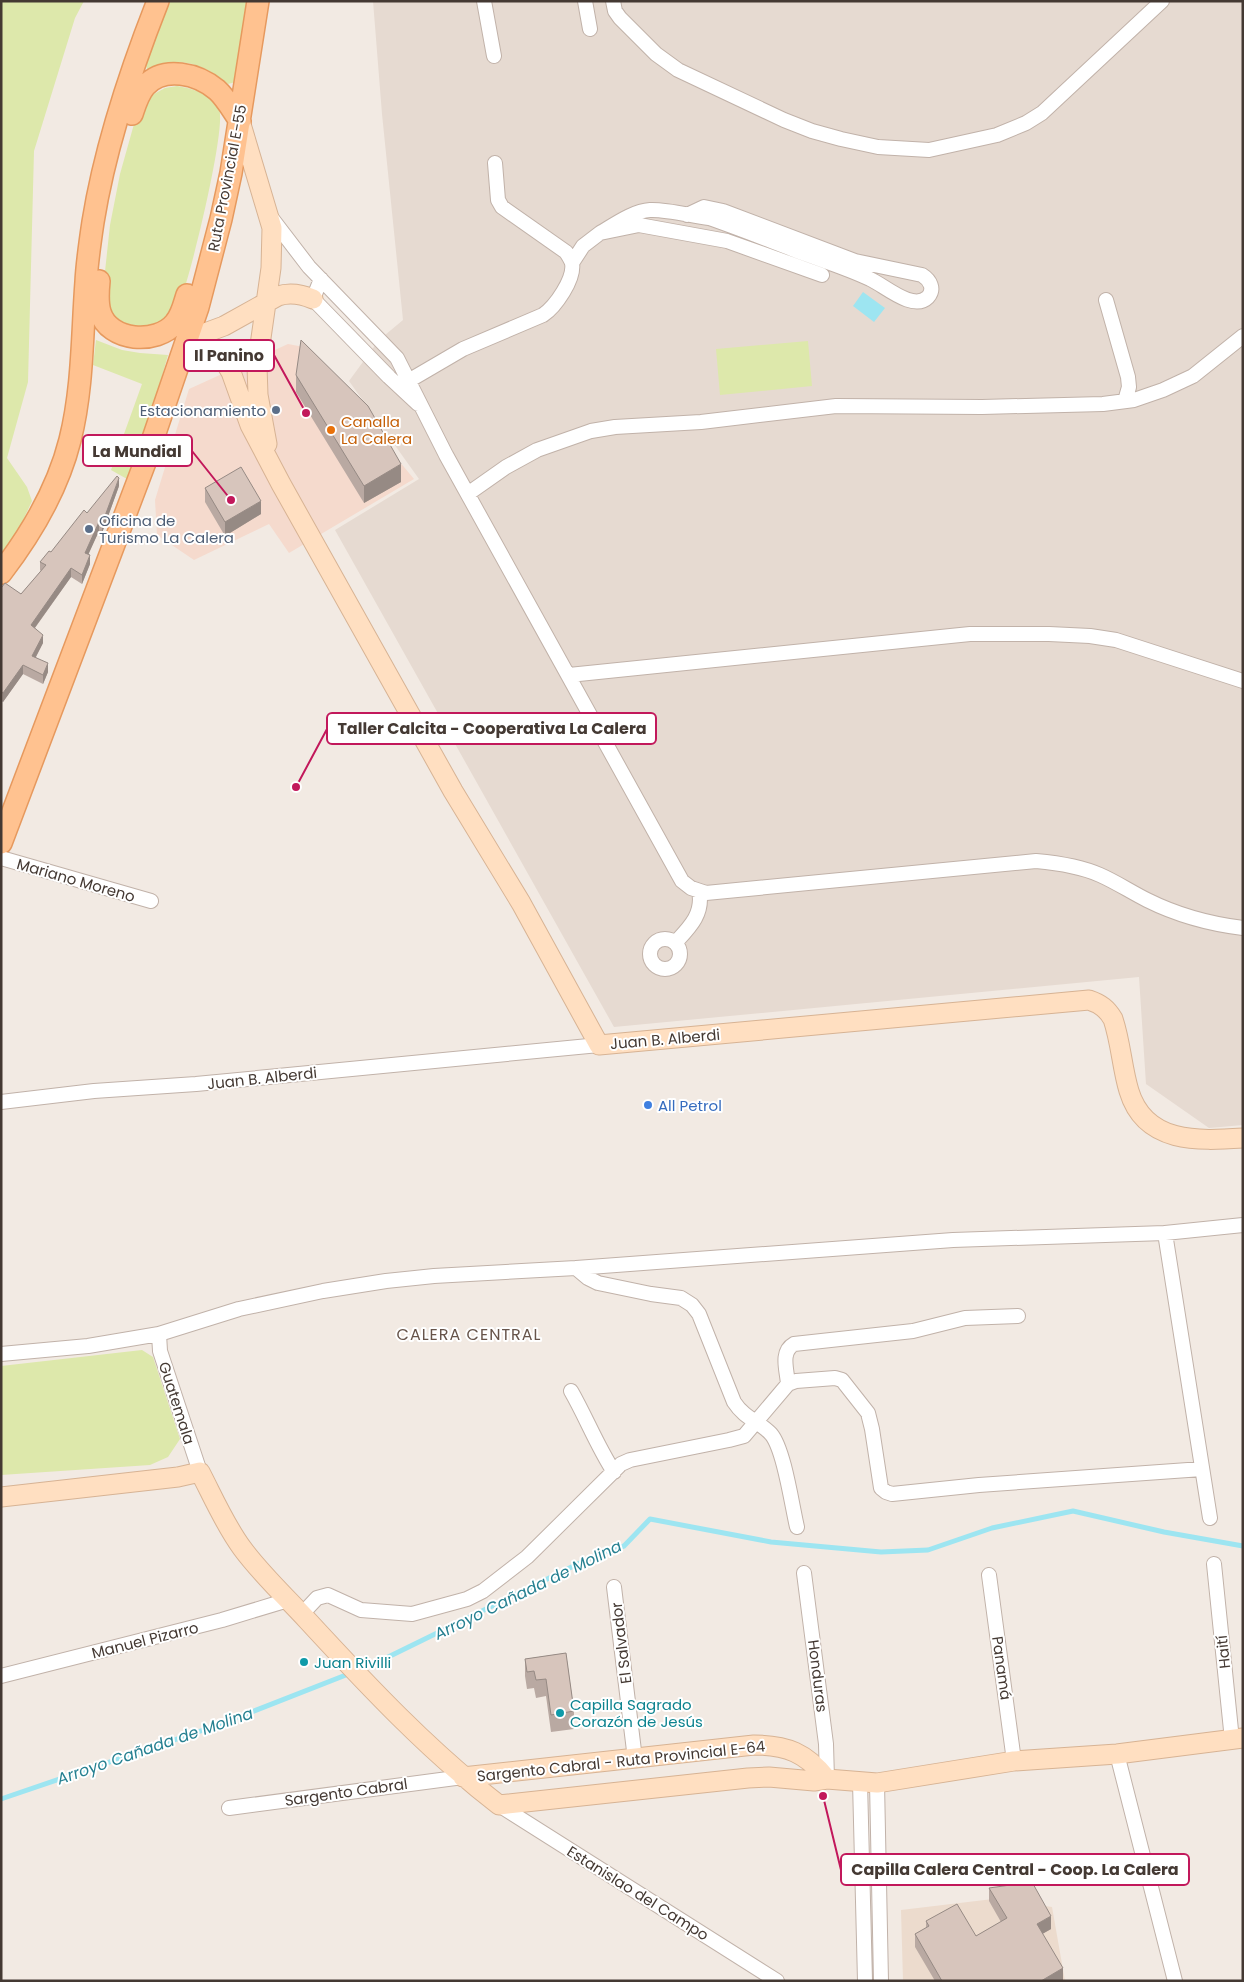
<svg xmlns="http://www.w3.org/2000/svg" width="1244" height="1982" viewBox="0 0 1244 1982" font-family="Poppins,sans-serif">
<style>
.residential{fill:#e6dad1}
.commercial{fill:#f5dacd}
.education{fill:#ecdbcd}
.green{fill:#dde8ab}
.water{fill:#9de5f1}
.lines{fill:none;stroke-linecap:round;stroke-linejoin:round}
.stream{stroke:#9de5f1;stroke-width:5}
.street-casing{stroke:#c1b2a9;stroke-width:16}
.secondary-casing{stroke:#d7b394;stroke-width:21}
.primary-casing{stroke:#e6995e;stroke-width:24}
.street{stroke:#fff;stroke-width:14}
.secondary{stroke:#ffdfc1;stroke-width:19}
.primary{stroke:#ffc290;stroke-width:21}
.wall{fill:#b9a9a2}
.shaded-wall{fill:#968a84}
.building{fill:#d7c5bc;stroke:#968a84}
.service-dot{fill:#5c6f8a;stroke:#fff;stroke-width:2}
.food-dot{fill:#e8710a;stroke:#fff;stroke-width:2}
.shop-dot{fill:#3f7fe0;stroke:#fff;stroke-width:2}
.culture-dot{fill:#0f9aa8;stroke:#fff;stroke-width:2}
.labels{text-anchor:middle;dominant-baseline:central;stroke-width:4;stroke-linejoin:round;paint-order:stroke}
.street-label{font-size:15px;fill:#443933;stroke:#fff}
.service-label{font-size:15px;fill:#4e5e75;stroke:#fff;text-anchor:end}
.food-label{font-size:15px;fill:#c56008;stroke:#fff;text-anchor:start}
.shop-label{font-size:15px;fill:#366cbe;stroke:#fff;text-anchor:start}
.culture-label{font-size:15px;fill:#0d838f;stroke:#fff;text-anchor:start}
.neighbourhood-label{font-size:16px;letter-spacing:1px;fill:#67544a;stroke:#fff}
.water-label{font-size:16px;font-style:italic;fill:#268091;stroke:#fff}
.leader{fill:none;stroke:#c2185b;stroke-width:2}
.callout-dot{fill:#c2185b;stroke:#fff;stroke-width:2}
.callout{fill:#fff;stroke:#c2185b;stroke-width:2}
.callout-label{font-size:16px;text-anchor:middle;font-weight:bold;fill:#443933}
</style>
<rect width="100%" height="100%" fill="#f2eae3"/>
<path class="residential" d="M373,1H1243V1125L1209,1128L1146,1084L1139,977L614,1027L335,530L419,479L349,381L379,340L403,320L382,114Z"/>
<path class="commercial" d="M288,344L304,347L414,479L289,553L269,524L194,560L157,535L155,500L189,389Z"/>
<path class="education" d="M1034,1894L1039,1905L1052,1907L1065,1981H903L901,1910Z"/>
<path class="green" d="M1,1H84L75,18L34,151L28,382L7,458L27,487L32,501L19,529L1,555Z
M168,1H248L236,82L228,84C213,71 191,59 170,63C162,64 154,69 147,69L146,66Z
M177,86C193,89 211,93 219,109C227,126 190,279 180,301C177,308 170,316 166,323L135,328L118,321L111,313L103,290L110,225L120,174L134,124L146,101L154,94L165,88Z
M96,340L122,350L140,353L168,355L156,397L127,479L111,470L142,384L93,365Z
M808,341L812,386L720,395L716,349Z
M142,1350L153,1357L180,1439L168,1457L150,1465L1,1475V1366Z"/>
<path class="water" d="M863,292L885,308L874,322L853,306Z"/>
<g class="lines">
<path class="stream" d="M359,1669L380,1661L596,1555L624,1546L650,1519L771,1542L881,1552L928,1550L992,1528L1073,1511L1164,1532L1243,1546
M1,1799L221,1724L351,1673"/>
<g class="street-casing">
<path id="street" d="M484,1L494,56
M585,1L590,29
M613,1L615,11L620,18L656,54L678,70L784,120L812,131L841,139L878,147L929,150L997,135L1026,123L1042,113L1162,1
M270,216L309,267L397,358L446,455L682,881L691,888L706,893L1036,861C1058,863 1080,866 1100,875C1116,882 1131,892 1147,900C1177,915 1210,924 1243,928
M600,233C614,225 633,211 650,210C666,209 692,216 709,218C741,229 773,242 805,254C827,262 849,269 870,279C884,285 913,312 928,297C935,289 930,280 922,275L855,261L723,211L704,207L687,215
M572,263L583,246L600,233L639,225L727,241L822,275
M321,279L313,299L389,377L418,404
M1106,300L1128,377L1129,387L1125,401
M410,380L463,349L543,315C555,307 575,279 572,263C571,260 568,255 566,252L502,207L498,200L495,163
M469,493L506,467L537,450L591,431L615,427L701,422L836,406L982,407L1103,404L1134,400L1163,390L1193,376L1243,336
M569,675L970,634H1049L1090,636L1116,640L1243,681
M1,858L151,901
M650 954a15 15 0 1 1 30 0a15 15 0 1 1-30 0Z
M675,943C689,928 704,914 699,891
M1,1102L94,1091L196,1084L599,1045
M1165,1233L1210,1518
M576,1268L588,1278L598,1283L651,1294L681,1298L692,1305L699,1314L734,1402C745,1419 759,1421 771,1434C784,1449 792,1506 797,1527
M159,1334L160,1351L200,1472
M1,1354L88,1346L159,1334L239,1309L323,1291L386,1281L434,1276L576,1268L953,1240L1165,1233L1243,1225
M788,1384C787,1370 780,1352 794,1344L913,1331L965,1318L1018,1316
M571,1391C586,1417 597,1446 614,1472
M1214,1564L1232,1740
M804,1573L826,1744L827,1779
M989,1575L1014,1761
M614,1587L635,1759
M302,1614L317,1598L328,1595L361,1610L412,1614L467,1599L483,1591L527,1557L621,1464L630,1460L729,1440L744,1436L788,1384L796,1381L835,1378L842,1380L868,1413L872,1429L881,1488L886,1492L892,1494L979,1485L1202,1469
M1,1676L222,1620L288,1600
M1117,1754L1175,1981
M860,1782L865,1981
M877,1783L881,1981
M499,1805L777,1981
M229,1808L463,1777"/>
</g>
<g class="secondary-casing">
<path id="secondary" d="M240,121L272,228L271,268L257,366L258,395L267,444
M186,340L203,344L213,351L225,362L231,372L250,425L281,484L453,791L521,903L599,1045L1089,1000C1101,1004 1107,1009 1113,1019C1121,1043 1122,1068 1129,1091C1145,1144 1198,1141 1243,1138
M186,340L224,326L278,296C290,292 301,294 313,299
M1,1497L178,1477L200,1472C213,1497 225,1525 242,1548C261,1574 286,1597 308,1621C368,1686 429,1751 499,1805L748,1778L769,1777L814,1781L827,1779L877,1783L1014,1761L1117,1754L1243,1738
M463,1777L754,1745C787,1745 806,1753 827,1779"/>
</g>
<g class="primary-casing">
<path id="primary" d="M132,114C135,105 138,94 145,86C164,65 198,74 217,90C226,98 233,111 240,121
M99,281C98,291 97,302 100,312C109,342 157,345 175,323C182,315 184,304 187,295
M1,573C31,534 58,488 70,440C83,388 82,335 86,282C87,262 90,242 93,222C105,147 130,72 158,1
M1,843L144,465L198,307L221,219L231,173L258,1"/>
</g>
<use href="#street" class="street"/>
<use href="#secondary" class="secondary"/>
<use href="#primary" class="primary"/>
</g>
<path class="wall" d="M296,375L401,482L364,503L296,392Z
M119,486L102,533L99,531L88,554L90,564L82,584L71,577L35,628L43,643L36,657L48,672L43,684L23,674L3,702L1,701V588L21,594L41,571L40,570V562L51,552L87,513Z
M205,488L261,514L225,536L205,502Z
M566,1653L574,1711V1729L551,1732L546,1696L536,1698L534,1688L527,1689L525,1676V1659Z
M989,1888L1051,1929L1042,1934L1063,1981H935L915,1947V1934L926,1928V1921L976,1936L1001,1922L989,1901Z"/>
<path class="shaded-wall" d="M401,464V482L364,503V486Z
M119,478V486L102,533V524Z
M261,501V514L225,536V522Z
M99,522V531L85,562V553Z
M90,555V564L82,584V575Z
M71,568V577L31,633V625Z
M43,635V643L32,664V656Z
M48,663V672L43,684V675Z
M23,665V674L3,702V693Z
M1051,1916V1929L1037,1937V1924Z
M1063,1968V1981H1041Z"/>
<path class="building" d="M301,340L368,406L401,464L364,486L296,375Z
M241,467L261,501L225,522L205,488Z
M117,476L119,478L102,524L99,522L85,553L90,555L82,575L71,568L31,625L43,635L32,656L48,663L43,675L23,665L3,693L1,692V588L5,583L21,594L46,565L40,562L49,551L51,552L84,510L87,513Z
M566,1653L574,1711L551,1715L546,1679L536,1680L534,1671L527,1672L525,1659Z
M1032,1882L1051,1916L1037,1924L1063,1968L1041,1981H942L915,1934L929,1926L926,1921L957,1904L976,1936L1007,1918L989,1888Z"/>
<g class="service-dot">
<circle cx="276" cy="410" r="5"/>
<circle cx="89" cy="529" r="5"/>
</g>
<circle class="food-dot" cx="331" cy="430" r="5"/>
<circle class="shop-dot" cx="648" cy="1105" r="5"/>
<g class="culture-dot">
<circle cx="304" cy="1662" r="5"/>
<circle cx="560" cy="1713" r="5"/>
</g>
<g class="labels">
<g class="street-label">
<text transform="translate(227 178) rotate(-79)">Ruta Provincial E-55</text>
<text transform="translate(76 880) rotate(16)">Mariano Moreno</text>
<text transform="translate(665 1039) rotate(-5)">Juan B. Alberdi</text>
<text transform="translate(262 1078) rotate(-6)">Juan B. Alberdi</text>
<text transform="translate(177 1403) rotate(72)">Guatemala</text>
<text transform="translate(145 1640) rotate(-14)">Manuel Pizarro</text>
<text transform="translate(621 1643) rotate(-97)">El Salvador</text>
<text transform="translate(1223 1652) rotate(-96)">Haití</text>
<text transform="translate(1002 1668) rotate(82)">Panamá</text>
<text transform="translate(818 1676) rotate(83)">Honduras</text>
<text transform="translate(621 1761) rotate(-6)">Sargento Cabral - Ruta Provincial E-64</text>
<text transform="translate(346 1792) rotate(-8)">Sargento Cabral</text>
<text transform="translate(638 1893) rotate(32)">Estanislao del Campo</text>
</g>
<g class="service-label">
<text x="266" y="410">Estacionamiento</text>
<text x="99" y="520" text-anchor="start">Oficina de<tspan x="99" dy="17">Turismo La Calera</tspan></text>
</g>
<g class="food-label">
<text x="341" y="421">Canalla<tspan x="341" dy="17">La Calera</tspan></text>
</g>
<g class="shop-label">
<text x="658" y="1105">All Petrol</text>
</g>
<g class="culture-label">
<text x="314" y="1662">Juan Rivilli</text>
<text x="570" y="1704">Capilla Sagrado<tspan x="570" dy="17">Corazón de Jesús</tspan></text>
</g>
<g class="neighbourhood-label">
<text x="469" y="1334">CALERA CENTRAL</text>
</g>
<g class="water-label">
<text transform="translate(528 1590) rotate(-26)">Arroyo Cañada de Molina</text>
<text transform="translate(155 1746) rotate(-19)">Arroyo Cañada de Molina</text>
</g>
</g>
<path class="leader" d="M306 413L274 355M231 500L192 451M296 787L327 729M823 1796L841 1870"/>
<g class="callout-dot">
<circle cx="306" cy="413" r="5"/>
<circle cx="231" cy="500" r="5"/>
<circle cx="296" cy="787" r="5"/>
<circle cx="823" cy="1796" r="5"/>
</g>
<g class="callout">
<rect x="184" y="340" width="90" height="31" rx="5"/>
<rect x="83" y="435" width="109" height="31" rx="5"/>
<rect x="327" y="713" width="329" height="31" rx="5"/>
<rect x="841" y="1854" width="348" height="31" rx="5"/>
</g>
<g class="callout-label">
<text x="229" y="361">Il Panino</text>
<text x="137" y="457">La Mundial</text>
<text x="492" y="734">Taller Calcita - Cooperativa La Calera</text>
<text x="1015" y="1875">Capilla Calera Central - Coop. La Calera</text>
</g>
<rect width="1244" height="1982" fill="none" stroke="#443933" stroke-width="5"/>
</svg>
